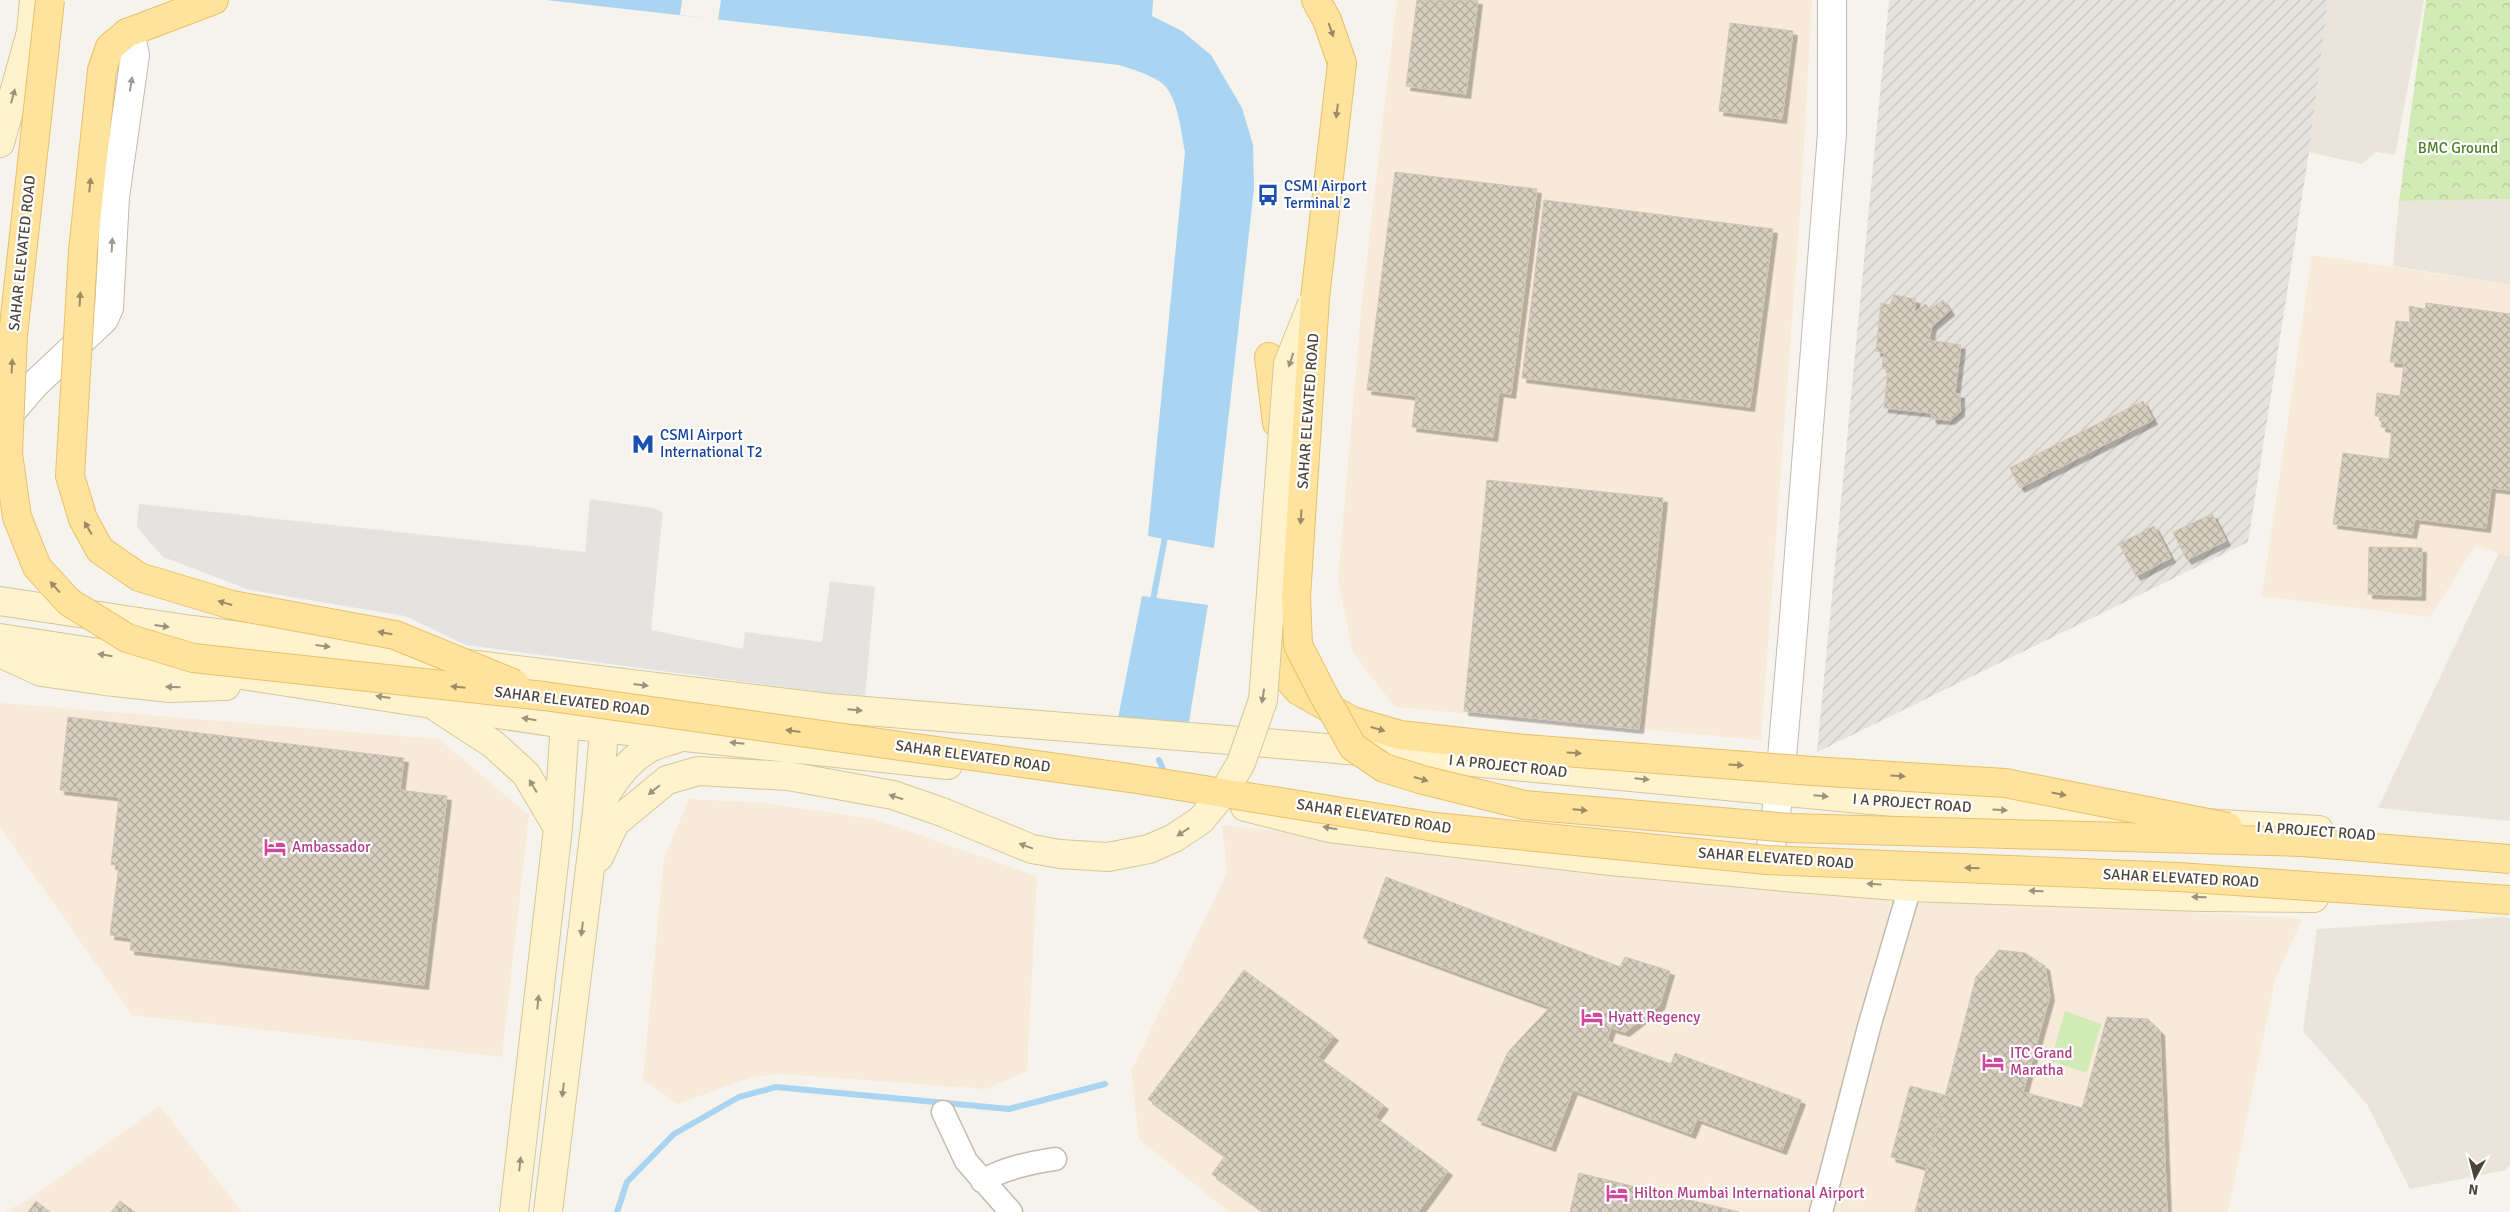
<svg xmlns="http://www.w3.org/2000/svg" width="2510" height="1212" viewBox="0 0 2510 1212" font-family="Signika,sans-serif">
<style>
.residential{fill:#eae5da}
.commercial{fill:#f7ead8}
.industrial{fill:url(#industrial-furrows)}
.green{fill:#d2eab5}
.forest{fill:url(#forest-crowns)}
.parking{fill:#e5e3e0}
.water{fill:#a9d4f2}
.pier{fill:#f6f3ec}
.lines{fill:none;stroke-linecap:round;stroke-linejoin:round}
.stream{stroke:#a9d4f2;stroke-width:6}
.building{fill:url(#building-cross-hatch);stroke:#d3c7b4;filter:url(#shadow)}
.minor-casing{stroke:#c2bbae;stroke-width:25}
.tertiary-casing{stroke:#c2bbae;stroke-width:30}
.secondary-casing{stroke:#d6c79b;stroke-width:30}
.primary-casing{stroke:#e6c16a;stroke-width:30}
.minor{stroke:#fff;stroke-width:22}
.tertiary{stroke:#fff;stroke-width:28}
.secondary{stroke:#fff3cd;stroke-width:28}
.primary{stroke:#ffe39c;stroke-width:28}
.secondary-bridge-casing{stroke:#d6c79b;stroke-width:30;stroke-linecap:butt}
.primary-bridge-casing{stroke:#e6c16a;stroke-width:30;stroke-linecap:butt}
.secondary-bridge{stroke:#fff3cd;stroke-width:28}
.primary-bridge{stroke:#ffe39c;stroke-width:28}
.oneway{fill:#9c8c66}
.oneway2{fill:#9c9892}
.oneway3{fill:#9c937c}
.labels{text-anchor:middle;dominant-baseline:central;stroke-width:4.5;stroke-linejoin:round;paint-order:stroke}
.park-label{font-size:15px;fill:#4a7f2a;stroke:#fff}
.transit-label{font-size:15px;fill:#164399;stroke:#fff;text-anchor:start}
.street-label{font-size:15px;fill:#4b4439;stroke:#fff}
.hotel-label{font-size:15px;fill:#b23c85;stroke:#fff;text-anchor:start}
</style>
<defs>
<pattern id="industrial-furrows" width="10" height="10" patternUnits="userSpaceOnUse" patternTransform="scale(1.25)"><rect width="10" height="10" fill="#e6e2dd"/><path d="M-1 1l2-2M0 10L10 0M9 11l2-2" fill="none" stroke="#c7c3be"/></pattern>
<pattern id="forest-crowns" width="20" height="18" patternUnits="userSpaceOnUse" patternTransform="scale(1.25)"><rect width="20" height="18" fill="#d2eab5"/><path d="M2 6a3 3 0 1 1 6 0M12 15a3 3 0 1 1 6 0" fill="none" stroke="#b6ca9c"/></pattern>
<pattern id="building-cross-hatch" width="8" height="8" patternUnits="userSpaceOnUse" patternTransform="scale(1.25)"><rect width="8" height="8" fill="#d8cfc1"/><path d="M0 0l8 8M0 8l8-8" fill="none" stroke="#b1aa9e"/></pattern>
<filter id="shadow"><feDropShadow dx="4.5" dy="4.5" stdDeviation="0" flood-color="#0004"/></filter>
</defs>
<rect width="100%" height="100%" fill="#f6f3ec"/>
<path class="residential" d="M2328,0H2424L2395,155L2376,152L2362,164L2309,152Z
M2510,199V285L2393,266L2399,201Z
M2499,553L2510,556V821L2378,808Z
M2503,917L2510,918V1165L2506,1170L2410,1189L2367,1104L2303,1031L2317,929Z"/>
<path class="commercial" d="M1397,0H1812L1801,200L1761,740L1395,707L1353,653L1338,580L1362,300Z
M2312,255L2510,285V556L2475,546L2430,617L2262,596Z
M0,703L439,739L529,815L502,1057L132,1015L0,827Z
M689,799L764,803L873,819L1037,876L1027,1071L987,1089L782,1074L752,1077L677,1104L643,1079L664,858Z
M1222,825L1759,885L2302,919L2275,980L2228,1212H1229L1139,1139L1131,1071L1227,873Z
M160,1106L242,1212H4L26,1201Z"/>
<path class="industrial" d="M1889,0H2328L2309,152L2248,542L1817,752Z"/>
<path class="green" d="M2065,1011L2101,1024L2087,1073L2051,1061Z"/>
<path class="forest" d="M2426,0H2510V199L2399,201Z"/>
<path class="parking" d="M590,499L653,508L663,512L651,630L743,649L745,632L822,642L830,581L875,587L865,698L466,645L405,616L250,590L163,557L137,527L139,504L585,552Z"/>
<path class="water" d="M546,0H1153L1152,16L1182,31L1211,55L1242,108L1253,145L1254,188L1214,548L1148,536L1185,152C1181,132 1179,104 1166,87C1158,77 1132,69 1119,65Z
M1142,596L1208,605L1188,728L1118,718Z"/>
<path class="pier" d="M682,0H721L718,20L680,15Z"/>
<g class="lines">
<path class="stream" d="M1152,605L1166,532
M1159,760L1166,776
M617,1212L627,1182L674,1134L739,1097L776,1087L1009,1109L1105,1084"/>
</g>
<path class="building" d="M1417,0H1478L1466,94L1406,86Z
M1730,23L1793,31L1782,119L1719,111Z
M1395,172L1537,189L1511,394L1499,392L1493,437L1412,427L1416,396L1367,390Z
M1544,200L1773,229L1750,407L1522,378Z
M1894,295L1915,299V312L1926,304L1929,310L1943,300L1950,311L1932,326L1929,340L1961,345L1955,393L1960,394V412L1950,420L1932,419L1931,413L1884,408L1888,369L1882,368L1884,353L1876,351L1881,303L1890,305Z
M2426,303L2510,314V490L2491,488L2486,528L2415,519L2412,534L2333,524L2343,453L2389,459L2392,429L2381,427L2382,417L2375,416L2377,393L2400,396L2404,363L2390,362L2396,321L2410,322L2409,306L2425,309Z
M2143,401L2153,420L2020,488L2010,468Z
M1487,480L1663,498L1639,729L1464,711Z
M2212,514L2226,541L2187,560L2173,532Z
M2154,526L2171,558L2136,576L2119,544Z
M2369,547L2422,548L2421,596L2368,594Z
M68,717L404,758L400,790L447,796L424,985L130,950L132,938L110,935L119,865H111L119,797L60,790Z
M1386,877L1620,967L1625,957L1670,971L1660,1005L1625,1032L1611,1028L1607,1041L1671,1064L1675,1053L1801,1100L1782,1150L1697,1119L1691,1134L1573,1090L1551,1147L1477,1120L1508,1052L1550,1007L1363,938Z
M1999,950L2025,953L2045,966L2050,996L2023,1092L2082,1108L2107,1017L2148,1019L2160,1031L2167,1212H1915L1976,977Z
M1244,970L1334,1036L1318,1057L1384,1105L1375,1117L1448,1171L1418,1212H1264L1212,1174L1225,1156L1148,1099Z
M1910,1086L1945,1095L1926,1167L1891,1157Z
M1579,1173L1739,1212H1570Z
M36,1201L50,1212H28Z
M120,1201L135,1212H111Z"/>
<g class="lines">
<g class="minor-casing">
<path id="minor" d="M943,1112L966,1161L1011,1212
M982,1181C1005,1168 1029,1163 1055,1159
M1821,1212L1869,1027L1910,887"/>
</g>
<g class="tertiary-casing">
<path id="tertiary" d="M0,425L35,384L104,319L109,308L115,197L135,55L132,41L127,33
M1767,875L1779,792L1793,630L1832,133V0"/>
</g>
<g class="secondary-casing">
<path id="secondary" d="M0,143L31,32L34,0
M0,601L192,630L828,708L1315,747L1924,805L2140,819
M0,638L564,724L948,765
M0,653L41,672L105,681L170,688L226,686
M439,709L493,744L526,774L558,828
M600,805C611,784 626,762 648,749C656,744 668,742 678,738
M1245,807L1329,828L1611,861L1785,877L1910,887L2202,897L2314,898
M2205,823L2319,830
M599,857L615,823L667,780L698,771L788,776L893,795L942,812
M514,1212L558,828L566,708
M548,1212L597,811L606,710"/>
</g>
<g class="primary-casing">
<path id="primary" d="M1316,0L1327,20L1342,63
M83,251L102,70L110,47L127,33L214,0
M1269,357L1277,423
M1268,632L1277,666L1299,691L1352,721L1400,735L1525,749"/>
</g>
<use href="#minor" class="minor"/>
<use href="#tertiary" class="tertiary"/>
<use href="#secondary" class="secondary"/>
<use href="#primary" class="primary"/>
<g class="secondary-bridge-casing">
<path id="secondary-bridge" d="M942,812L1032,849L1060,854L1108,857L1149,849L1174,838L1201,820L1224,792L1241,763L1263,700L1288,364L1312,304"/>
</g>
<g class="primary-bridge-casing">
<path id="primary-bridge" d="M50,0L13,335L8,454L17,517L37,567L69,602L127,638L193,658L544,696L1136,779L1435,827L1767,860L2178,877L2510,900
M1342,63L1315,298L1296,597L1298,645L1322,692L1353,747L1384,768L1423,780L1524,805L1790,828L2302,842L2510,859
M83,251L70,476L83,519L100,550L139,577L232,605L395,635L515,684
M1525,749L1812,771L2005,783L2228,827"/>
</g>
<use href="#secondary-bridge" class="secondary-bridge"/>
<use href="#primary-bridge" class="primary-bridge"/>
</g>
<defs><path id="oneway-solid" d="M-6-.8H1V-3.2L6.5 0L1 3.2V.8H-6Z" transform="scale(1.25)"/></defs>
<g class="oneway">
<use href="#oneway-solid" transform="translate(1331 30) rotate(71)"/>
<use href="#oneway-solid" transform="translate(1337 111) rotate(97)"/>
<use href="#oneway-solid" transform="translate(90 185) rotate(-84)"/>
<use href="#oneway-solid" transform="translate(80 299) rotate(-87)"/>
<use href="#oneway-solid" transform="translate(12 366) rotate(-87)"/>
<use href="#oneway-solid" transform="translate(1301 517) rotate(94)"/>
<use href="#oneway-solid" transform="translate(88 528) rotate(-120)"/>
<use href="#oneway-solid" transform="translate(55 587) rotate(-132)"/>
<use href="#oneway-solid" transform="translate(225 603) rotate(-164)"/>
<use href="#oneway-solid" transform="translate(385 633) rotate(-170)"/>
<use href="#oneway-solid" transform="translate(458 687) rotate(-174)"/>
<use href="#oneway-solid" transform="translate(1378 729) rotate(16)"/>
<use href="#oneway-solid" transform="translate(793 731) rotate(-172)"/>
<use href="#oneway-solid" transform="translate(1574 753) rotate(4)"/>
<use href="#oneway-solid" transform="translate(1736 765) rotate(4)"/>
<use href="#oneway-solid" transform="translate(1898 776) rotate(3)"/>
<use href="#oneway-solid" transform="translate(1421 779) rotate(16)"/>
<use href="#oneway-solid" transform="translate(2059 794) rotate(11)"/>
<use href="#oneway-solid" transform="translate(1580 810) rotate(5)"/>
<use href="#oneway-solid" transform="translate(1972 868) rotate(-178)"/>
</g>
<g class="oneway2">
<use href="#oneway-solid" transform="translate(131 84) rotate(-81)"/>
<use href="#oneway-solid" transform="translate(112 245) rotate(-87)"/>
</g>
<g class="oneway3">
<use href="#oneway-solid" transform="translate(13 96) rotate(-75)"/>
<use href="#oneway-solid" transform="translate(1291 360) rotate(108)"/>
<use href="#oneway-solid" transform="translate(162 626) rotate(8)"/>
<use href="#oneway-solid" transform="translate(323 646) rotate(7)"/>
<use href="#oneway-solid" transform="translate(105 655) rotate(-171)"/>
<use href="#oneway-solid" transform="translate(641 685) rotate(7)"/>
<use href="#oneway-solid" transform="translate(173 687) rotate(-179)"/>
<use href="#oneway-solid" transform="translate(1263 696) rotate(99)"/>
<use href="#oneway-solid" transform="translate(383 697) rotate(-172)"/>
<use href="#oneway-solid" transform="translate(855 710) rotate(5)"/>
<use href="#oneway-solid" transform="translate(529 719) rotate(-171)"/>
<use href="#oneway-solid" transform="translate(737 743) rotate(-174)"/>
<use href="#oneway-solid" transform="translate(1642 779) rotate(6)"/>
<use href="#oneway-solid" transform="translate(533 786) rotate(-121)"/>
<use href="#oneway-solid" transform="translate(654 790) rotate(140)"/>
<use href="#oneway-solid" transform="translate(1821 796) rotate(5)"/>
<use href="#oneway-solid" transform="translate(896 797) rotate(-163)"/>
<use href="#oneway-solid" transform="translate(2000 810) rotate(4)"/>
<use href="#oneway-solid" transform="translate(1330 828) rotate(-170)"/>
<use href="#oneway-solid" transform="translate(1183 832) rotate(147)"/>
<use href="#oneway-solid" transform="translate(1026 846) rotate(-160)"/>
<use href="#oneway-solid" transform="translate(1874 884) rotate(-176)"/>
<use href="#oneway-solid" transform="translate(2036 891) rotate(-178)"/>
<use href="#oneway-solid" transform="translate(2199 897) rotate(-178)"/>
<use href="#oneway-solid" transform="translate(582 929) rotate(97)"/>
<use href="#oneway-solid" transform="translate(538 1002) rotate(-84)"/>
<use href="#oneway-solid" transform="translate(563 1090) rotate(97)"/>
<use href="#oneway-solid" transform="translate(520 1164) rotate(-84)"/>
</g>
<defs>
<g id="bus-bare" transform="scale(1.725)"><path d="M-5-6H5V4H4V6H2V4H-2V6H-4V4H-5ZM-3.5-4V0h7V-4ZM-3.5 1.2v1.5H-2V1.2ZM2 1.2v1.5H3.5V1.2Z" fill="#1a4fb4" stroke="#fff" stroke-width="2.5" paint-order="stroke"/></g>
<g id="metro-bare" transform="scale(1.725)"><path d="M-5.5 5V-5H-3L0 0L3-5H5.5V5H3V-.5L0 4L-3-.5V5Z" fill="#1a4fb4" stroke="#fff" stroke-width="2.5" paint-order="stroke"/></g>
<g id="hotel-bare" transform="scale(1.725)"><path d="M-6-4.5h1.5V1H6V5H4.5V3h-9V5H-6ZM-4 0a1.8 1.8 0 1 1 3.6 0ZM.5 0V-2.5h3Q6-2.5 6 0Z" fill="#d1479c" stroke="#fff" stroke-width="2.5" paint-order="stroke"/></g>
</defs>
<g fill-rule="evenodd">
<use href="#bus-bare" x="1268" y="195"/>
<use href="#metro-bare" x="643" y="444"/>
<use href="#hotel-bare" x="275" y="847"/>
<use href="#hotel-bare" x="1592" y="1017"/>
<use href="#hotel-bare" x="1993" y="1062"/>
<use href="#hotel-bare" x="1617" y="1193"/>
</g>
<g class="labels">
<g class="park-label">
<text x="2458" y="148">BMC Ground</text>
</g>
<g class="transit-label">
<text x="1284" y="186">CSMI Airport<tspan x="1284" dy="17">Terminal 2</tspan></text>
<text x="660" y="435">CSMI Airport<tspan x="660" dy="17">International T2</tspan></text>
</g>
<g class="street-label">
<text transform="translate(22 253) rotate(-84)">SAHAR ELEVATED ROAD</text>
<text transform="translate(1308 411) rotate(-86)">SAHAR ELEVATED ROAD</text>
<text transform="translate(572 701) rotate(7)">SAHAR ELEVATED ROAD</text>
<text transform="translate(973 756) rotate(8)">SAHAR ELEVATED ROAD</text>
<text transform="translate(1508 766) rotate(6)">I A PROJECT ROAD</text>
<text transform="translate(1912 803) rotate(4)">I A PROJECT ROAD</text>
<text transform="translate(1374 816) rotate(9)">SAHAR ELEVATED ROAD</text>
<text transform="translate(2316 831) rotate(4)">I A PROJECT ROAD</text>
<text transform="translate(1776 858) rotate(4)">SAHAR ELEVATED ROAD</text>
<text transform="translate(2181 878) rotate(3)">SAHAR ELEVATED ROAD</text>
</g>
<g class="hotel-label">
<text x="292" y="847">Ambassador</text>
<text x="1608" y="1017">Hyatt Regency</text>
<text x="2010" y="1053">ITC Grand<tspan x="2010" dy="17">Maratha</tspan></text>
<text x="1634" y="1193">Hilton Mumbai International Airport</text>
</g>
</g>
<g transform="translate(2475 1177) rotate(187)" stroke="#ffffff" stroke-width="4" paint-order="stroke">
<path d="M0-4L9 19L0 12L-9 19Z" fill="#4b4439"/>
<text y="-8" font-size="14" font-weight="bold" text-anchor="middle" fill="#4b4439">N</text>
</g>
</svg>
